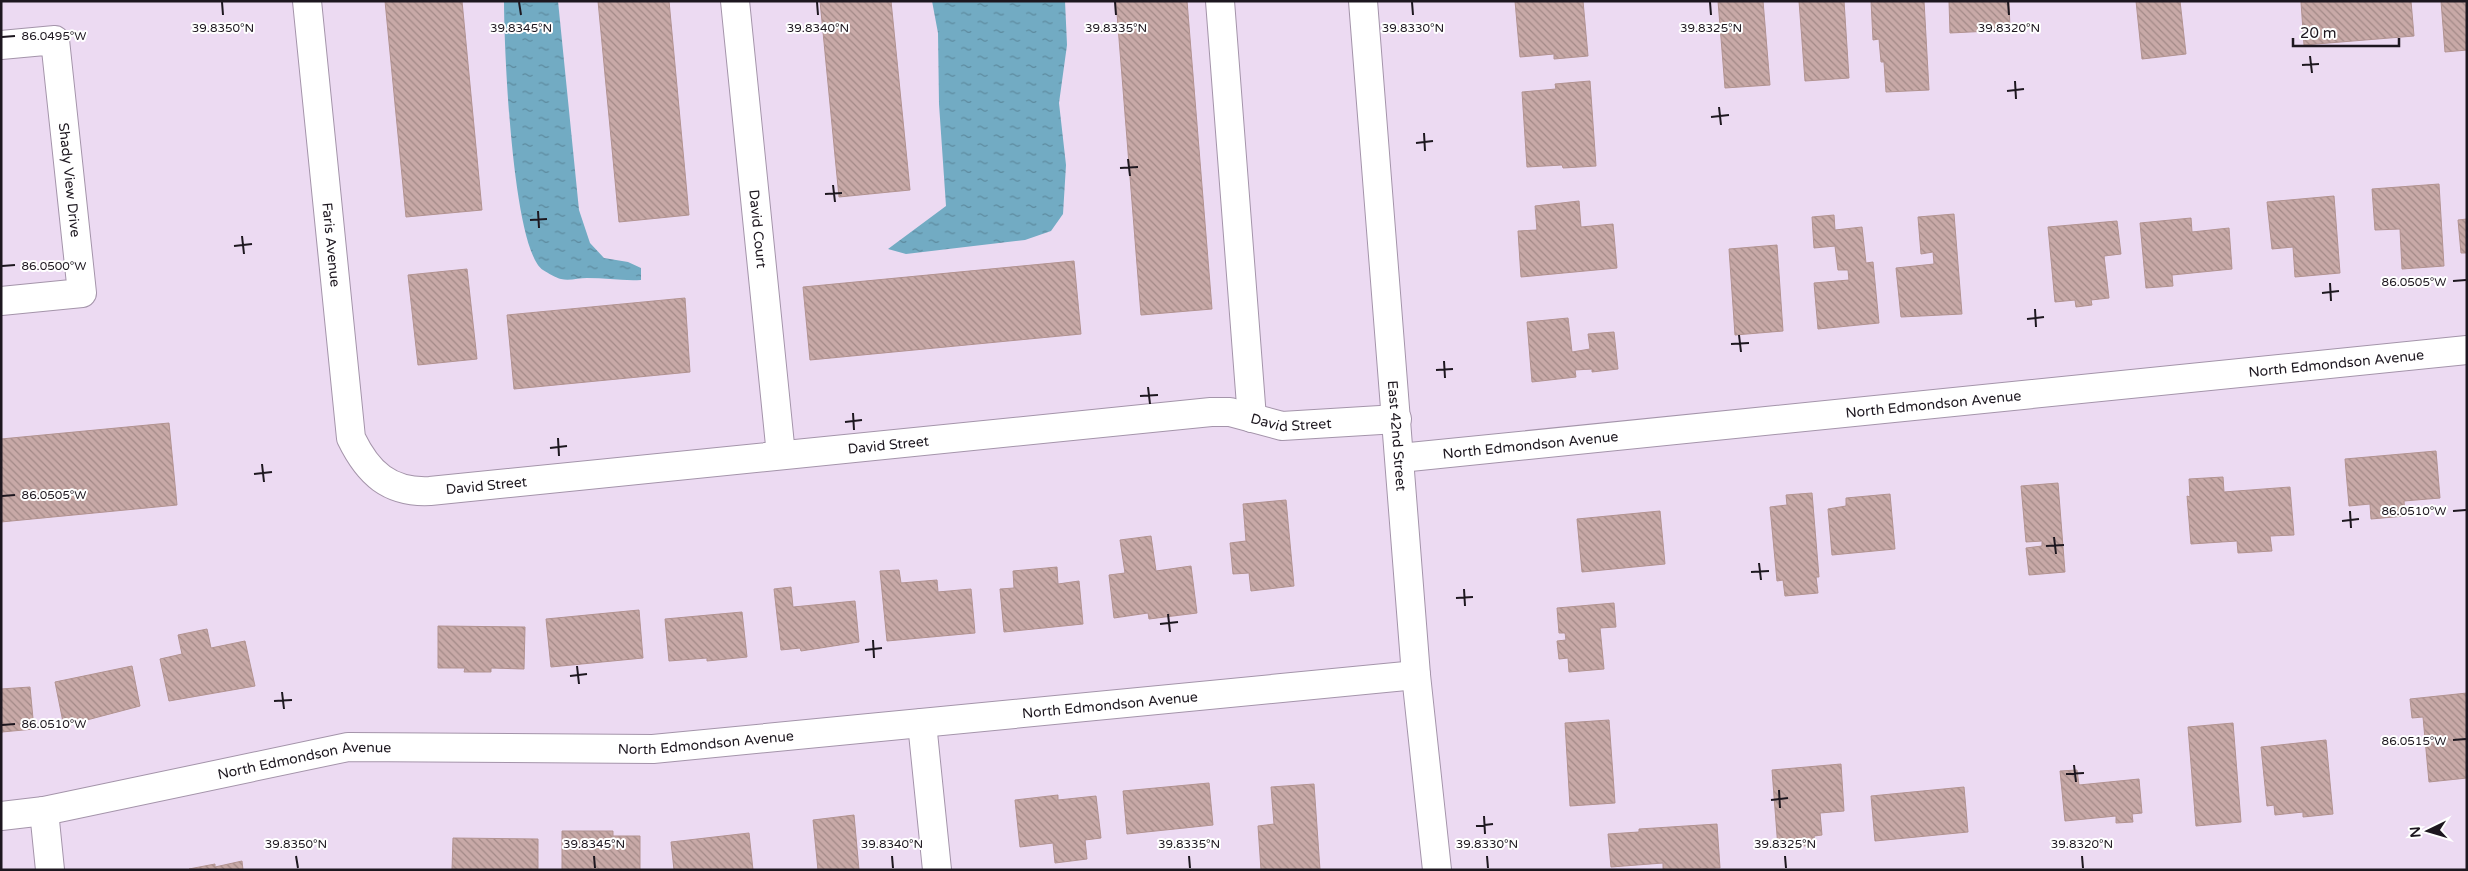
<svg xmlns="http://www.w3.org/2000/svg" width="2468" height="871" viewBox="0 0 2468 871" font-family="'Varela Round',sans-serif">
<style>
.water{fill:url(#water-ripples)}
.building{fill:url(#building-back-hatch);stroke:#b29391}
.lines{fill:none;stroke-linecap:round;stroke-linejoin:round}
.minor-casing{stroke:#a494aa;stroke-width:30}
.tertiary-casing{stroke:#a494aa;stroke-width:30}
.minor{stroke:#fff;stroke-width:28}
.tertiary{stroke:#fff;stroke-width:28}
.ticks{fill:none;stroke:#1d171f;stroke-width:2}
.labels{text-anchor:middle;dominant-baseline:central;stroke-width:4;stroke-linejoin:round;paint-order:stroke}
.street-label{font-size:14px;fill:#1d171f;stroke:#fff}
.ticks-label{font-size:12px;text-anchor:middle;fill:#1d171f;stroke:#fff;stroke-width:4;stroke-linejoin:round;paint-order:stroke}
</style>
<defs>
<pattern id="water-ripples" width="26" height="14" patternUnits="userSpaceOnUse" patternTransform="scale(1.25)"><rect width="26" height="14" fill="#72abc3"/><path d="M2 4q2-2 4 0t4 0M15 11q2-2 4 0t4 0" fill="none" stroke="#5d8a9e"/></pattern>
<pattern id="building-back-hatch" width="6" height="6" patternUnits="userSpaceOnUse" patternTransform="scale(1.25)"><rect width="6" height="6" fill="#c8a9a7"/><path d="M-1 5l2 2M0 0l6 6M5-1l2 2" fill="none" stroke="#a28987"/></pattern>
</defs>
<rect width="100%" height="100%" fill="#ecdaf2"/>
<path class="water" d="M504,1H558L579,210L590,243L604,258L628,262L641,268V280C622,281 606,278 587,278C579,278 569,281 561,279C556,278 548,273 543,270C512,250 504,44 504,1Z
M932,1H1065L1067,45L1059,103L1066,165L1063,214L1051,231L1025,240L906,254L888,249L946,206L939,104L938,33Z"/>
<path class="building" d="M385,1H462L482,210L406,217Z
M598,1H669L689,215L619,222Z
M820,1H891L910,190L839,197Z
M1116,1H1187L1212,309L1141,315Z
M1515,1H1583L1588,56L1554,59V54L1520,57Z
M1718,1H1763L1770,85L1725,88Z
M1799,1H1844L1849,78L1805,81Z
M1871,1H1924L1929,90L1886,92L1884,62H1881L1879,39L1873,40Z
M1949,1H2009L2010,30L1950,33Z
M2136,1H2180L2186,54L2142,59Z
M2411,1L2414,36L2304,45L2301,2Z
M2441,1H2467V50L2445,52Z
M1590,81L1596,166L1563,168L1562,165L1527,167L1522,92L1556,89L1555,84Z
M2439,184L2444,266L2402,269L2400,229L2375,230L2372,189Z
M2334,196L2340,273L2295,277L2293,247L2272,249L2267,202Z
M1579,201L1581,227L1613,224L1617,268L1521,277L1518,231L1537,230L1535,206Z
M1954,214L1962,314L1901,317L1896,268L1934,264L1933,252L1921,254L1918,217Z
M1834,215L1835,230L1862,227L1866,263L1873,262L1879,323L1818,329L1814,283L1849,280L1848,270H1838L1835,246L1814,248L1812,217Z
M2191,218L2192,232L2229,228L2232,269L2172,275L2173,286L2146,288L2140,223Z
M2467,219V253H2461L2458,220Z
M2117,221L2121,254L2104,256L2109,298L2091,300L2092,305L2076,307L2075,300L2055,302L2048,227Z
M1777,245L1783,331L1735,335L1729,249Z
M1074,261L1081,334L810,360L803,287Z
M467,269L477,359L418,365L408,275Z
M685,298L690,372L514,389L507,315Z
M1568,318L1572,352L1590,349L1588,334L1614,332L1618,369L1592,372V369L1575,370L1576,377L1532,382L1527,322Z
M169,423L177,505L1,522V439Z
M2436,451L2440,498L2404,501L2405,516L2371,519L2370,504L2349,506L2345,459Z
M2223,477L2224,492L2290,487L2294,535L2270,536L2272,551L2238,553L2237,541L2191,544L2187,496L2190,497L2189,479Z
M2058,483L2065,572L2029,575L2026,548L2042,546V541L2026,542L2021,486Z
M1812,493L1819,577H1816L1818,593L1785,596L1783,580L1777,581L1770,507L1787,505L1786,495Z
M1890,494L1895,549L1832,555L1828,509L1846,506V498Z
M1286,500L1294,586L1251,591L1249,573L1233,574L1230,543L1246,541L1243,504Z
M1660,511L1665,564L1582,572L1577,519Z
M1151,536L1156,571L1191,566L1197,613L1149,619L1148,613L1114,618L1109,575L1125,573L1120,540Z
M1057,567L1058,584L1079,581L1083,624L1004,632L1000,589L1014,588L1013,571Z
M899,570L901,583L937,580L938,592L971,589L975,633L887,641L880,571Z
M791,587L793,607L855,601L859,642L801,651L800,648L781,650L774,589Z
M1614,603L1616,627L1600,628L1604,669L1569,672L1568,658L1559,659L1557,641L1566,640L1565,633H1559L1557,608Z
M639,610L643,658L551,667L546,619Z
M742,612L747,657L707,661V658L669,661L665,619Z
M438,626L525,627L524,669L491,668V672H464L465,668H438Z
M207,629L211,648L245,641L255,686L169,701L160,659L182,654L178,635Z
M132,666L140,706L83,721V718L63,722L55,682Z
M30,687L34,729L2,732L1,735V689Z
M2467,693V778L2429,782L2423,717L2412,718L2410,699Z
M1609,720L1615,803L1570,806L1565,723Z
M2233,723L2241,822L2196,826L2188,727Z
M2326,740L2333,814L2303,817V812L2275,815L2274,805L2267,806L2261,747Z
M1841,764L1844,811L1820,813L1822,835L1814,836L1815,845L1778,848L1772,770Z
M2077,770L2079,785L2139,779L2142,813L2132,814L2133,822L2116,823V816L2065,821L2060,771Z
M1209,783L1213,825L1127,834L1123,791Z
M1314,784L1320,870H1261L1258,826L1274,824L1271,787Z
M1964,787L1968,832L1875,841L1871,796Z
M1058,795V800L1096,796L1101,838L1085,840L1087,859L1055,863L1053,843L1020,847L1015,800Z
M854,815L859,870H818L813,820Z
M1717,824L1720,868L1663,870V863L1611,867L1608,834L1639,832V829Z
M562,831H613V836H640V870H562Z
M749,833L753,870H674L671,842Z
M453,838L538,839V870H452Z
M242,861L243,870L189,869L215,864V867Z"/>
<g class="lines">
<g class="minor-casing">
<g id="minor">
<path id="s1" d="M307,1L351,438C368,473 389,493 430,491L1211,412H1230L1282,426L1397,419"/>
<path id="s2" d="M735,1L781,455"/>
<path d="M1220,1L1252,418"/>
<path id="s3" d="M1,45L55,40L82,293L1,301"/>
<path id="s4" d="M1400,458L2467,350"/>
<path d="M922,723L937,870"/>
<path d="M44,811L50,870"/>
<path id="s5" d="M1,816L44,811L348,747L653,749L1416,675"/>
</g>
</g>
<g class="tertiary-casing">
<g id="tertiary">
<path id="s6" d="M1363,1L1416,675L1437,870"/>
</g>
</g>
<use href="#minor" class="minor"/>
<use href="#tertiary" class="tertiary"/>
</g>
<path class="ticks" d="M222,2L223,15M519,2L521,15M817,2L818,15M1115,2L1116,15M1412,2L1413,15M1710,2L1711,15M2008,2L2009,15M2,37L15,36M2310,56L2312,73M2302,65L2319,64M2015,81L2016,99M2007,91L2024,89M1719,107L1721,125M1711,117L1729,115M1424,133L1425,151M1416,143L1433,141M1128,159L1130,176M1120,168L1138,167M833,185L835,202M825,194L842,193M538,211L539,228M530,220L547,219M242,236L244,254M234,246L252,244M2,266L15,265M2453,281L2466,280M2330,283L2331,301M2322,293L2339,291M2035,309L2036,327M2027,319L2044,317M1739,335L1741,352M1731,344L1749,343M1444,361L1445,378M1436,370L1453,369M1148,387L1150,404M1140,396L1158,395M853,413L854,430M845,422L862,420M558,438L559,456M550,448L567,446M262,464L264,482M254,474L272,472M2,496L15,495M2350,511L2351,528M2453,511L2466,510M2342,521L2359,519M2054,537L2056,554M2046,546L2064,545M1759,563L1761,580M1751,572L1769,571M1464,589L1465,606M1456,598L1473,597M1168,614L1170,632M1160,624L1178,622M873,640L874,658M865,650L882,648M577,666L579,684M570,676L587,674M282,692L284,709M274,701L292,700M2,725L15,724M2453,740L2466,739M2074,765L2076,782M2066,774L2084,773M1779,790L1780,808M1771,800L1788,798M1484,816L1485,834M1476,826L1493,824M296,856L298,868M594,856L595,868M892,856L893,868M1189,856L1190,868M1487,856L1488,868M1785,856L1786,868M2082,856L2083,868"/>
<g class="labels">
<g class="street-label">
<text stroke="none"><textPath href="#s3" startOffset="195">Shady View Drive</textPath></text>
<text stroke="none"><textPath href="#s2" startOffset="229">David Court</textPath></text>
<text stroke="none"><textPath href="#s1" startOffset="245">Faris Avenue</textPath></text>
<text stroke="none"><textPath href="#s4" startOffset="941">North Edmondson Avenue</textPath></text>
<text stroke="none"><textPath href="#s4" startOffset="536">North Edmondson Avenue</textPath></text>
<text stroke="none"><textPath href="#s1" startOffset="1408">David Street</textPath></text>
<text stroke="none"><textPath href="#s6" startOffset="436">East 42nd Street</textPath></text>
<text stroke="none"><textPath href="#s1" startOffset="1002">David Street</textPath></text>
<text stroke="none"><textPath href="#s4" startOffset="131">North Edmondson Avenue</textPath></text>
<text stroke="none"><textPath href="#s1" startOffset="598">David Street</textPath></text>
<text stroke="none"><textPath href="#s5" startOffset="1118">North Edmondson Avenue</textPath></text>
<text stroke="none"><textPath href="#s5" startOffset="712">North Edmondson Avenue</textPath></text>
<text stroke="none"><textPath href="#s5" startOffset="309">North Edmondson Avenue</textPath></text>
</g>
</g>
<g class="ticks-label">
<text x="223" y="32">39.8350°N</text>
<text x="521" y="32">39.8345°N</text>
<text x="818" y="32">39.8340°N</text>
<text x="1116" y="32">39.8335°N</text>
<text x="1413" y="32">39.8330°N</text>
<text x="1711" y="32">39.8325°N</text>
<text x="2009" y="32">39.8320°N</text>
<text x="54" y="40">86.0495°W</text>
<text x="54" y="270">86.0500°W</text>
<text x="2414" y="286">86.0505°W</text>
<text x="54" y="499">86.0505°W</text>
<text x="2414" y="515">86.0510°W</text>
<text x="54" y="728">86.0510°W</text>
<text x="2414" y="745">86.0515°W</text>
<text x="296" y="848">39.8350°N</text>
<text x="594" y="848">39.8345°N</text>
<text x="892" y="848">39.8340°N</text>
<text x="1189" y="848">39.8335°N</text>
<text x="1487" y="848">39.8330°N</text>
<text x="1785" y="848">39.8325°N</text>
<text x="2082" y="848">39.8320°N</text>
</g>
<rect width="2468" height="871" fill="none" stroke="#1d171f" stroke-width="5"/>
<g transform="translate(2428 831) rotate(265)" stroke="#ffffff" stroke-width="4" paint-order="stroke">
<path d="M0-4L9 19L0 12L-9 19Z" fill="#1d171f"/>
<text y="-8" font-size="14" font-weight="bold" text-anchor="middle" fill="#1d171f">N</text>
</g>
<path d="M2293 38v8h106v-8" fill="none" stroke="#1d171f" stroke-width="2.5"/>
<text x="2300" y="38" font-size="15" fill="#1d171f" stroke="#ffffff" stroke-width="4" paint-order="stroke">20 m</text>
</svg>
